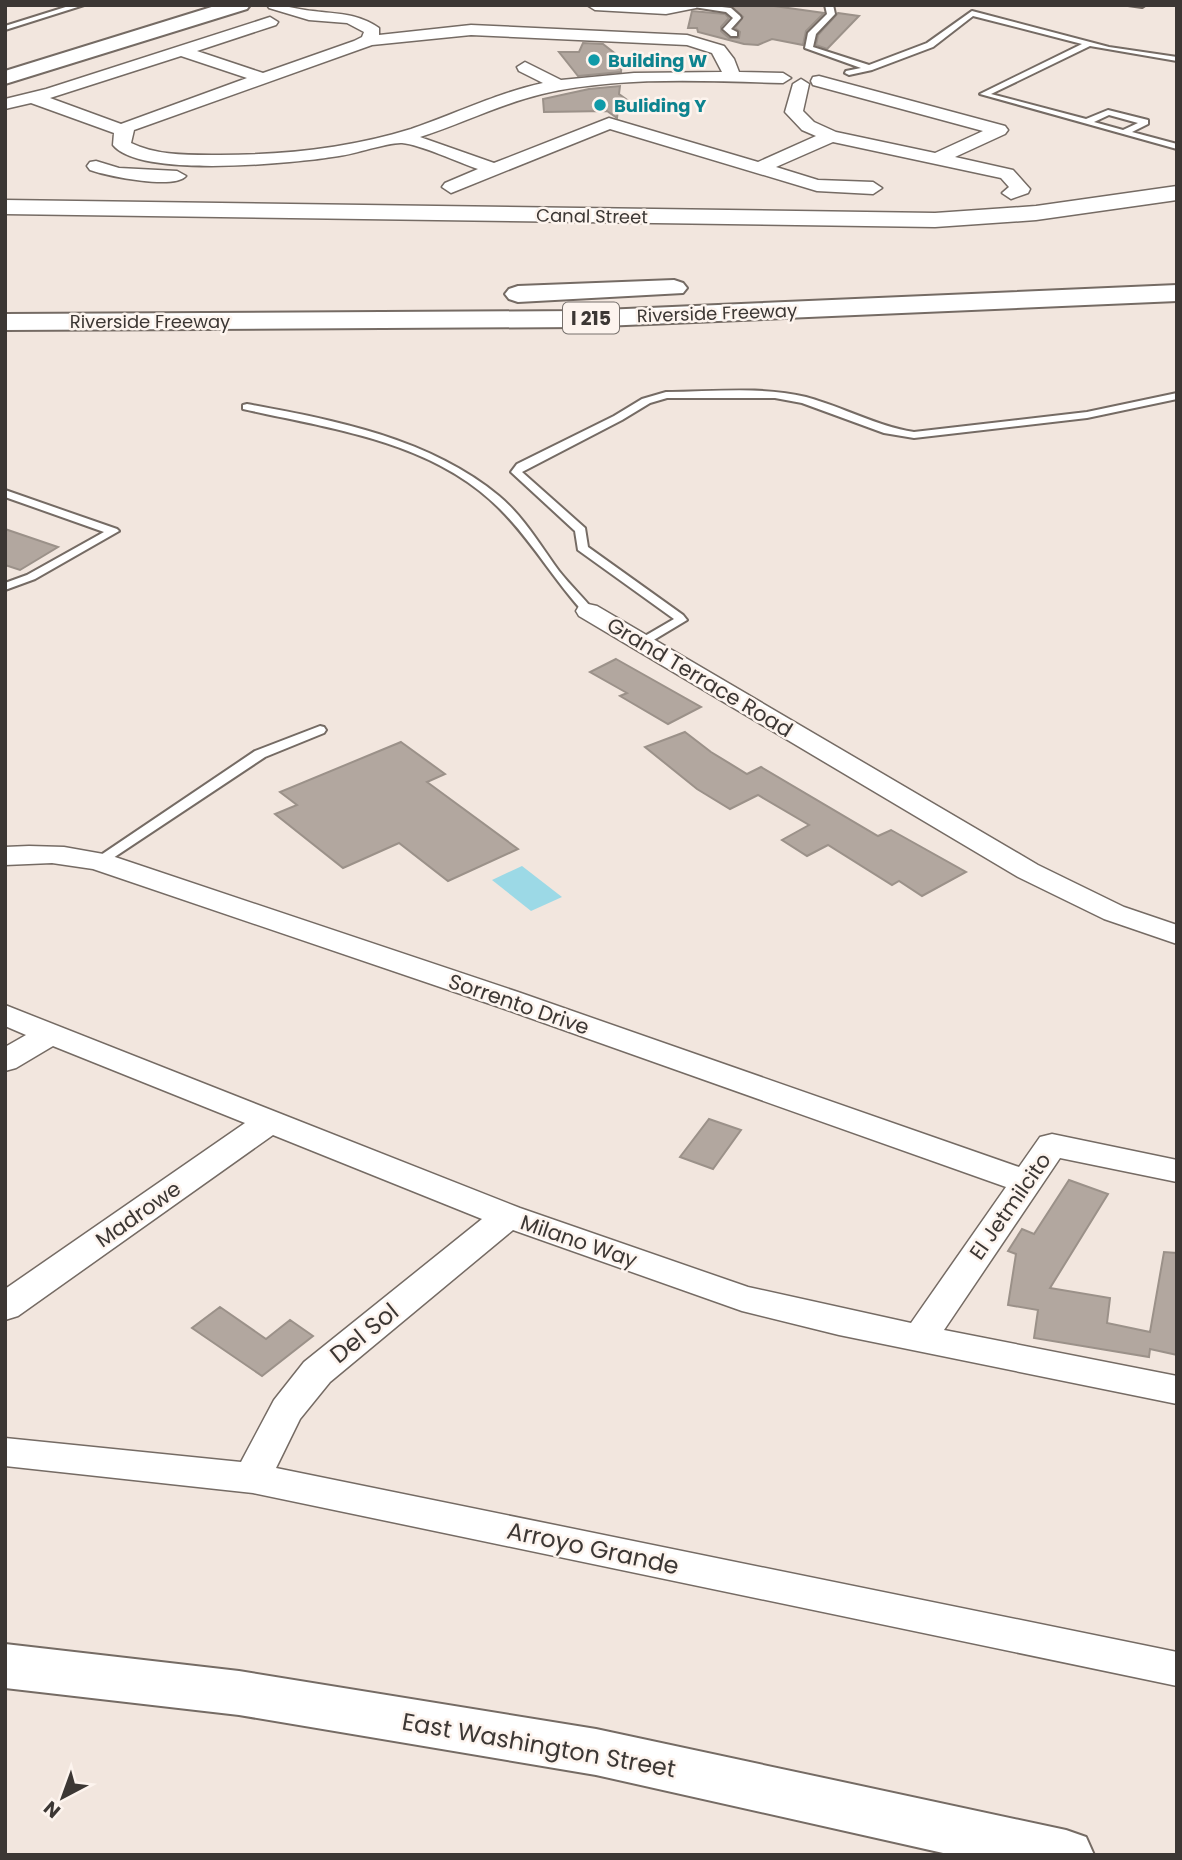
<svg xmlns="http://www.w3.org/2000/svg" width="1182" height="1860" viewBox="0 0 1182 1860" font-family="Poppins,sans-serif">
<style>
.water{fill:#9cd9e6}
.building{fill:#b2a79f;stroke:#9b9189;stroke-width:2}
.lines{fill:none;stroke-linecap:round;stroke-linejoin:round}
.service-casing{stroke:#756b64;stroke-width:4}
.minor-casing{stroke:#756b64;stroke-width:3}
.tertiary-casing{stroke:#756b64;stroke-width:3}
.secondary-casing{stroke:#756b64;stroke-width:4}
.motorway-casing{stroke:#756b64;stroke-width:4}
.service{fill:#fff;fill-rule:evenodd}
.minor{fill:#fff;fill-rule:evenodd}
.tertiary{fill:#fff;fill-rule:evenodd}
.secondary{fill:#fff;fill-rule:evenodd}
.motorway{fill:#fff;fill-rule:evenodd}
.culture-dot{fill:#0f9aa8;stroke:#fdf4ee;stroke-width:2.5}
.labels{text-anchor:middle;dominant-baseline:central;stroke-width:5;stroke-linejoin:round;paint-order:stroke}
.far-culture-label{font-size:18px;font-weight:bold;fill:#0d838f;stroke:#fdf4ee;text-anchor:start}
.far-street-label{font-size:18px;fill:#3c3734;stroke:#fdf4ee}
.shield{fill:#fdf4ee;stroke:#76706c;stroke-width:2}
.shield-label{font-size:19px;font-weight:bold;fill:#3c3734}
.street-label{font-size:21px;fill:#3c3734;stroke:#fdf4ee}
.near-street-label{font-size:24px;fill:#3c3734;stroke:#fdf4ee}
</style>
<rect width="100%" height="100%" fill="#f2e6de"/>
<path class="water" d="M522,866L562,897L531,911L492,880Z"/>
<path class="building" d="M730,5H767L824,13L806,31L803,45L772,39L758,45L744,44L698,32L697,28H688L692,11L725,14L729,18L721,27V31L729,38H739L740,32L735,28L743,17Z
M838,13L859,16L827,49L816,45L818,35Z
M583,43L603,44L622,59L621,72L578,76L559,52H579Z
M620,86L619,94L641,110H618L617,118L607,111L544,112L543,99L589,89Z
M5,529L58,547L20,570L5,565Z
M616,659L701,707L668,724L620,696L627,693L590,672Z
M685,732L711,752L747,774L761,767L878,836L891,830L966,872L922,896L899,881L892,885L828,845L807,856L782,840L809,825L758,795L730,809L697,789L645,747Z
M401,742L445,774L427,782L518,849L448,881L399,843L343,868L275,814L297,805L280,792Z
M709,1119L741,1130L713,1169L680,1157Z
M1069,1180L1108,1194L1050,1288L1110,1298L1107,1323L1150,1332L1164,1252L1177,1253V1355L1150,1349L1149,1357L1034,1338L1038,1310L1008,1305L1016,1254L1008,1251L1022,1229L1034,1234Z
M220,1307L266,1339L290,1320L313,1336L262,1376L192,1328Z"/>
<g class="lines">
<g class="service-casing">
<path id="service" d="M72,5H84L5,30V26Z
M704,5L731,8L740,16L741,18L731,29L737,32V36H731L723,29L733,18L726,12L687,6Z
M825,5H833L835,14L816,34L813,47L869,65L927,43L972,11L1109,47L1177,57V61L1090,46L991,94L1086,119L1108,110L1148,120V124L1132,132L1177,144V149L980,94L1082,44L973,16L933,47L872,70L849,75L845,73L846,71L861,68L805,48L808,33L827,14ZM1109,115L1138,123L1123,130L1094,122Z
M1128,5H1145L1142,7Z
M666,392C711,392 762,386 806,397C843,407 876,426 914,432L1087,412L1177,393V399L1087,418L914,438L884,433L802,403L775,398H667L650,403L622,420L522,472L585,528L588,547L683,615L687,620L642,647L636,643L638,640L674,619L578,550L575,531L511,472L517,464L614,416L642,399Z
M247,404C334,420 429,438 499,496C524,517 540,545 559,571C570,585 583,597 594,611L592,613H584C554,580 531,540 500,509C433,441 332,429 243,409V405Z
M5,490L117,529L119,531L35,579L5,590V583L27,575L104,532L5,497Z
M320,726L324,727L326,730L324,733L265,757L104,864L99,865L92,861L255,751Z"/>
</g>
<g class="minor-casing">
<path id="minor" d="M267,5C286,5 295,9 313,11C337,14 357,13 379,28V35L471,25L687,35L724,46L734,59L739,72L783,73L791,78L783,83C704,81 619,76 542,94C500,104 461,124 420,137L494,163L609,118L758,162L816,136L802,130L785,112L793,84L801,79L809,84L803,111L814,122L836,132L935,153L983,131L813,85L811,81L813,77L819,76L1005,126L1008,130L1005,134L955,157L1013,170L1030,189L1028,193L1011,199L1002,193L1009,187L1001,178L833,142L776,167L818,180L873,182L882,188L873,194L817,191L610,129L451,193L442,187L445,183L478,169C460,163 419,144 402,143C389,142 355,154 339,156C297,163 140,179 113,145L114,133L31,103L5,109V99L46,89L270,17L278,22L276,25L197,51L263,73L354,41L362,37L364,32L347,23L309,20L269,8ZM471,35L687,45L712,53L722,72L634,73L561,80L525,62L517,67L519,71L543,83C497,93 455,114 411,129C350,148 285,155 220,155C190,155 158,156 131,143L134,130L372,45ZM181,56L247,78L121,124L50,98Z
M587,5H698L696,8L666,14L595,10Z
M96,161L119,168L177,171L186,176C174,190 107,176 90,170L87,166L90,162Z
M588,604L597,606L1038,865L1124,907L1177,925V944L1104,919L1018,877L579,616L576,611L579,606Z
M29,846L64,847L109,855L518,992L1019,1167L1040,1137L1052,1134L1177,1160V1182L1060,1158L944,1330L1177,1376V1404L839,1335L742,1311L513,1230L330,1382L300,1419L276,1468L1177,1652V1686L253,1493L5,1466V1438L241,1462L274,1400L304,1362L482,1219L273,1135L18,1316L5,1320V1289L245,1123L53,1046L16,1068L5,1071V1047L26,1035L5,1026V1005L520,1208L748,1287L911,1323L1006,1187L496,1006L93,869L52,863L5,865V847Z"/>
</g>
<g class="tertiary-casing">
<path id="tertiary" d="M1177,186V200L1036,220L935,227L5,214V200L935,213L1036,206Z"/>
</g>
<g class="secondary-casing">
<path id="secondary" d="M218,5H250L247,9L5,84V71Z
M5,1644L239,1671L596,1729L1066,1830L1086,1837L1094,1855H952L596,1775L239,1715L5,1688Z"/>
</g>
<g class="motorway-casing">
<path id="motorway" d="M674,280L683,283L687,288L683,293L518,302L509,299L505,294L509,289L518,286Z
M1177,285V301L580,327L5,330V314L580,311Z"/>
</g>
<use href="#service" class="service"/>
<use href="#minor" class="minor"/>
<use href="#tertiary" class="tertiary"/>
<use href="#secondary" class="secondary"/>
<use href="#motorway" class="motorway"/>
</g>
<g class="culture-dot">
<circle cx="594" cy="60" r="7"/>
<circle cx="600" cy="105" r="7"/>
</g>
<g class="labels">
<g class="far-culture-label">
<text x="608" y="60">Building W</text>
<text x="614" y="105">Buliding Y</text>
</g>
<g class="far-street-label">
<text transform="translate(592 216) rotate(1)">Canal Street</text>
<text transform="translate(717 313) rotate(-2)">Riverside Freeway</text>
<text x="150" y="321">Riverside Freeway</text>
</g>
<rect class="shield" x="563" y="302.5" width="56" height="31" rx="5"/>
<g class="shield-label">
<text x="591" y="318">I 215</text>
</g>
<g class="street-label">
<text transform="translate(700 677) rotate(31)">Grand Terrace Road</text>
<text transform="translate(519 1004) rotate(19)">Sorrento Drive</text>
<text transform="translate(1010 1206) rotate(-55)">El Jetmilcito</text>
<text transform="translate(138 1214) rotate(-35)">Madrowe</text>
<text transform="translate(579 1241) rotate(19)">Milano Way</text>
</g>
<g class="near-street-label">
<text transform="translate(364 1333) rotate(-39)">Del Sol</text>
<text transform="translate(593 1548) rotate(12)">Arroyo Grande</text>
<text transform="translate(539 1745) rotate(10)">East Washington Street</text>
</g>
</g>
<rect width="1182" height="1860" fill="none" stroke="#3c3734" stroke-width="14"/>
<g transform="translate(63 1797) rotate(221)" stroke="#fdf4ee" stroke-width="5" paint-order="stroke">
<path d="M0-5L12 26L0 18L-12 26Z" fill="#3c3734"/>
<text y="-10" font-size="19" font-weight="bold" text-anchor="middle" fill="#3c3734">N</text>
</g>
</svg>
